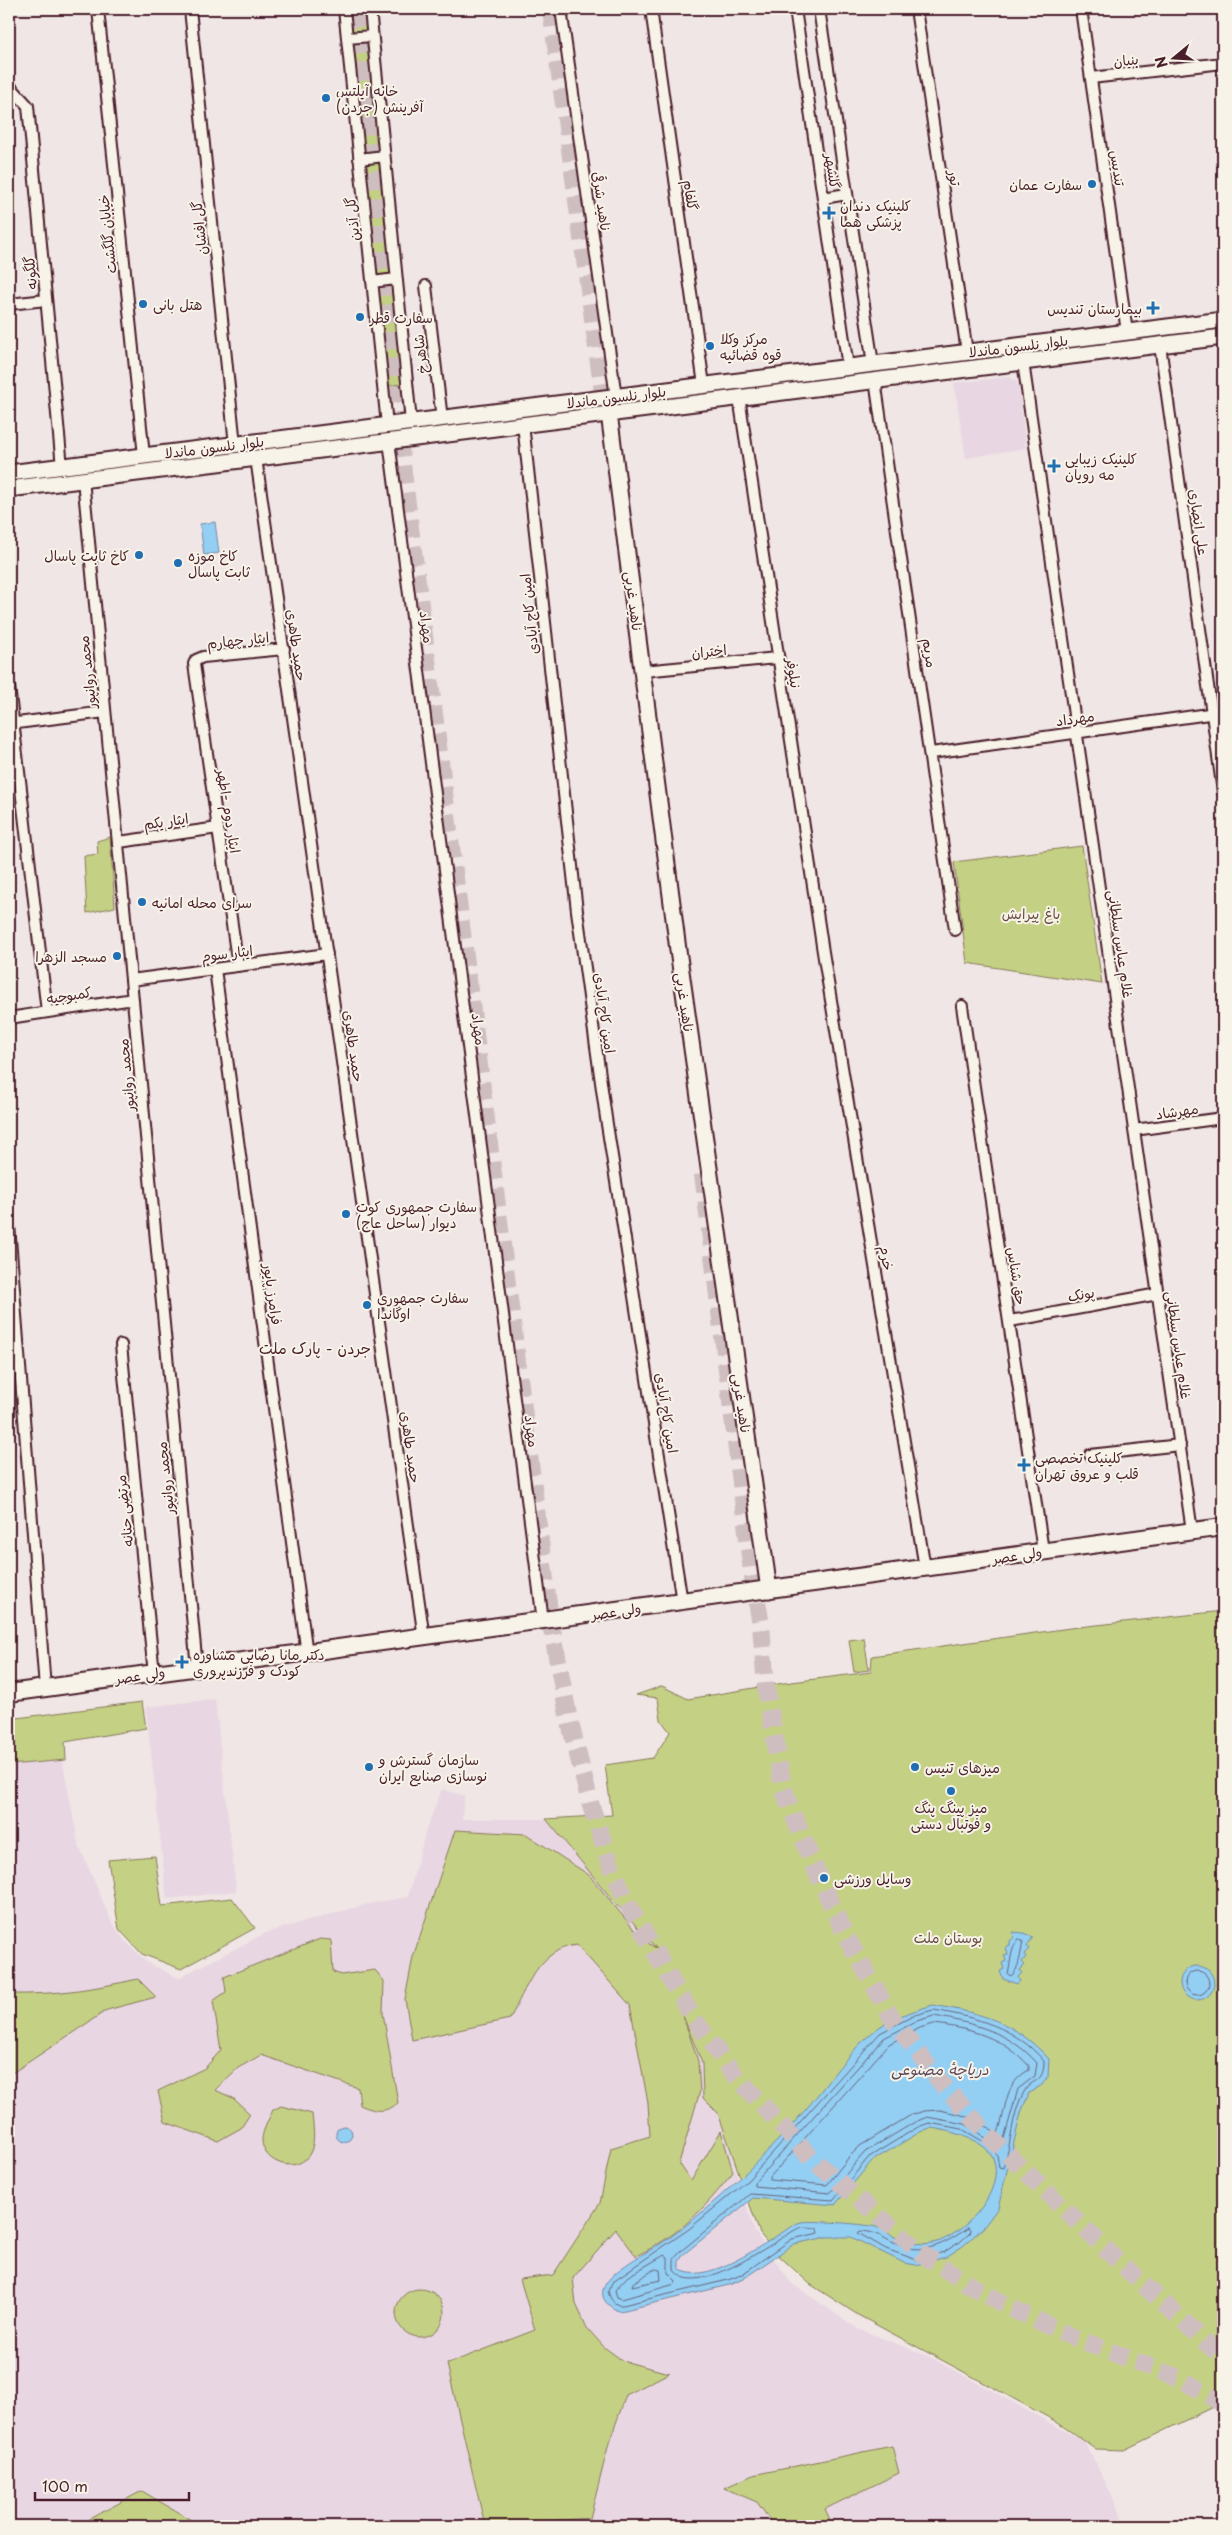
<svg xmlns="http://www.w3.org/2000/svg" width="1232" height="2535" viewBox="0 0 1232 2535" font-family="'Playpen Sans','Playpen Sans Arabic',sans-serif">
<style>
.built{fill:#e8d6e2}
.green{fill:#c4d185;stroke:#877858}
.water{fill:#93cef3;stroke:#7688a3;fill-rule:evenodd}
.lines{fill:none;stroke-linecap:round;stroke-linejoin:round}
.shore{stroke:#67657b;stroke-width:1}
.trunk-tunnel{stroke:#cfbec0;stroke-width:18;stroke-dasharray:18 9;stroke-linecap:butt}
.minor-casing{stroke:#4a1f2b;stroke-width:14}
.secondary-casing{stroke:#4a1f2b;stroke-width:19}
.primary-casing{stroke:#4a1f2b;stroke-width:20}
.minor{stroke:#f7f3e8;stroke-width:10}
.secondary{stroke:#f7f3e8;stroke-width:15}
.primary{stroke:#f7f3e8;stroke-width:16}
.poi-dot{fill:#1f6fb2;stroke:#f7f3e8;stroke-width:2}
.labels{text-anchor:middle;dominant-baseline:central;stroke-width:4;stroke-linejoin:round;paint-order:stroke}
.street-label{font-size:14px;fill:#4a1f2b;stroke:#f7f3e8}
.poi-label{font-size:14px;fill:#4a1f2b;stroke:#f7f3e8;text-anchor:start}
.park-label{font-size:14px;fill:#684c42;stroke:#f7f3e8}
.neighbourhood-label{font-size:15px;fill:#4a1f2b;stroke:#f7f3e8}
.water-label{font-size:15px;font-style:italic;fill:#5c4b5d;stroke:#f7f3e8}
</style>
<rect width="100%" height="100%" fill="#f0e6e5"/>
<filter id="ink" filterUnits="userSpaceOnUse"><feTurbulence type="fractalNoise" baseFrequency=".02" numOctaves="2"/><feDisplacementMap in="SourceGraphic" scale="10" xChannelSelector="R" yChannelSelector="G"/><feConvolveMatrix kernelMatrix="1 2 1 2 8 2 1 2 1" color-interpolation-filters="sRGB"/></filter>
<g filter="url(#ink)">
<path class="built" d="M1009,377L1018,382L1026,448L966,458L954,383Z
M215,1699L236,1891L167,1899L146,1707Z
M54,1716L78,1843L111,1921L124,1940L148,1963L178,1978L268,1932L368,1904L408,1897L426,1830L442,1789L464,1796L462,1819H546L659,1951L675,1999L702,2063L703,2097L718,2113L755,2232L791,2283L858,2329L928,2356L1085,2442L1127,2526H9V1723Z"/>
<path class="green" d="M348,9H364L401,384L386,386Z
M110,837L115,907L87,913L84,856L98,854L97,841Z
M1082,846L1102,984L967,963L954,862Z
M1223,1611V2402L1124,2450L1096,2449L1055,2421L858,2315L810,2284L775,2252L760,2234L718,2113L703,2098L702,2063L683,2016L698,2061L700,2091L679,2163L691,2181L721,2131L733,2172C704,2210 679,2235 636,2256L616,2229L573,2278L576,2304L587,2328L604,2347L623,2361L669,2373L626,2395L609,2443L590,2518L533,2522L527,2526H485L447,2364L535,2330L520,2279L553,2275L600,2203L611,2148L650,2136L648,2103L630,2005L577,1945C539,1948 525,1990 510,2019L412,2040L405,1999L413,1957L455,1830L526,1834L589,1875L642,1939L657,1949L611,1898L546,1819L612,1815L605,1765L653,1758L670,1732L661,1720L658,1698L636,1695L662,1686L688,1699L784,1683L871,1672L872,1656L1070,1628Z
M864,1638L869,1670L854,1672L849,1640Z
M142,1702L146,1728L65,1742L66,1760L9,1765V1719Z
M155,1856L162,1906L232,1898L255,1928L181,1969L142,1954L119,1929L108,1860Z
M320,1939L331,1940L333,1972L341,1975L375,1970L384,1981L383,2013L398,2103C385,2114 374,2111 360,2105L358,2088L261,2055L238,2068L215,2090L233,2098L250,2114L241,2128L218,2141L165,2122L158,2091L205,2068L221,2050L213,2001L226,1992L224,1977Z
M138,1979L156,1997L107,2010L9,2075V1994C55,1995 93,1989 138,1979Z
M281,2106L312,2114C313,2125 316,2142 310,2153C299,2175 262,2164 262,2140C262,2131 269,2119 273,2110Z
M396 2313a24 24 0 1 1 48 0a24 24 0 1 1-48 0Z
M892,2446L899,2473L825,2509L833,2526H774L757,2502L724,2488L753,2475Z
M142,2491L201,2526H76Z"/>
<path class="water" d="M215,522L219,553L204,555L200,524Z
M1013,1932L1024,1933L1033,1937L1027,1946L1029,1949L1024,1954L1026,1957L1022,1962L1025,1965L1020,1970L1022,1973L1018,1977L1020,1981L1017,1984L1003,1979L1000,1971L1004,1969L1002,1963L1006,1961L1004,1955L1008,1954L1006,1947L1010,1945V1941L1014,1937Z
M1180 1983a17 17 0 1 1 34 0a17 17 0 1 1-34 0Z
M933,2005C983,2014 1013,2020 1049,2059L1048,2077L1042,2085L1029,2093L1021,2113L998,2208L983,2228L963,2246L946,2257L916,2265L904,2263L851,2237H827L794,2244L743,2279L729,2285L625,2310L618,2311C572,2288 642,2256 660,2244C675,2235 689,2223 702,2212C740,2180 774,2146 807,2108C829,2082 855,2042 884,2024C899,2015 917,2010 933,2005ZM930,2128C948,2130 986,2140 993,2158C1005,2190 968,2230 940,2241C925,2246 907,2244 893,2236C887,2233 882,2228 876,2227C866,2224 810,2220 801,2222C793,2224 785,2231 778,2235C756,2249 703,2286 679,2269V2261L684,2254L753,2198L835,2205L872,2161L920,2132Z
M336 2134a8 8 0 1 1 16 0a8 8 0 1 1-16 0Z"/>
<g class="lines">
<path class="shore" d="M1019,1939L1023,1941C1021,1951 1019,1971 1011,1976L1008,1974C1011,1963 1010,1948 1019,1939Z
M1185 1983a12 12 0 1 1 24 0a12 12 0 1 1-24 0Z
M934,2010C977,2018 1014,2026 1044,2061C1044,2085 1032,2077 1024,2092C1011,2114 1012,2144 1003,2168L999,2167L997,2155L984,2142L962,2129L929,2123L918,2127L869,2157L833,2200L750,2194L681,2251L674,2259V2270C695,2302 776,2239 799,2228C805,2226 813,2228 818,2228L819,2233L792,2239L741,2275L728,2280L623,2305C614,2306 610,2299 608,2291L613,2281L689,2229L748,2180L880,2033L915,2015Z
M934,2016C973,2023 1010,2032 1037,2063L1035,2076L1018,2089L1002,2146L999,2147L965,2124L927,2117L915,2122L865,2152L830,2193L754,2186V2183L884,2038L917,2021Z
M934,2024C969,2028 1005,2038 1029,2066V2070C1003,2084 1007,2109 998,2133L966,2116L940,2110L924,2111L911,2115L860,2146L849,2157L827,2185L770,2180V2177L889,2044L920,2028Z
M968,2228L971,2232L960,2242L944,2252L917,2260L886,2249L858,2233L860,2231C879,2232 880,2237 896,2244C924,2256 945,2244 968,2228Z
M665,2255L668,2257V2273L676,2281L675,2284L622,2299L617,2297L615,2290L627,2277Z
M656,2269L660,2270L661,2280L632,2286L633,2283Z"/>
<path class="trunk-tunnel" d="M358,9L400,449L550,1619L568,1715L590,1803L612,1869L631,1910L674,1985L696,2022L735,2075L812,2159L924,2255L973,2287L1017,2311L1070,2336L1181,2379L1223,2404
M551,9L606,415
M703,1174L752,1572L761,1625L766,1688L783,1788L814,1866L846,1936L892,2018L937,2078L988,2135L1116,2259L1223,2358"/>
<g class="minor-casing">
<path id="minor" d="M98,9L144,456
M190,9L235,445
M344,9L387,425
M370,9L411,422
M561,9L616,397
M651,9L704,385
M795,9L848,367
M819,9L873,364
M916,9L967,352
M1081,9L1127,332
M347,38L372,36
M1091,78L1223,63
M9,85L28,106L62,467
M359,159L384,156
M823,198L847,194
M372,282L396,279
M426,286L442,419
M9,304L46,300
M1160,345L1223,792
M1023,362L1192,1531
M875,380L955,930
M739,397L823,952L925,1568
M523,424L577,911L606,1118L682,1602
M389,441L543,1621
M256,458L424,1638
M83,479L197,1668
M643,671L777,658
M9,686L47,1012
M9,724L105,712
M931,753L1223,712
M119,842L218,828
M238,966L194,664L196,660L203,657L284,649
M215,969L307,1654
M131,980L327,954
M962,1006L1043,1551
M9,1018L133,999
M1134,1130L1223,1118
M9,1225L45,1688
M1010,1321L1158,1294
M121,1345L154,1674
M1090,1455L1180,1445"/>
</g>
<g class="secondary-casing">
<path id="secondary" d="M609,413L678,950L769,1590
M9,473L1223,320
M9,489L1223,337"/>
</g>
<g class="primary-casing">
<path id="primary" d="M9,1693L1223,1527"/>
</g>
<use href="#minor" class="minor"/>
<use href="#secondary" class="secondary"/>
<use href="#primary" class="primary"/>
</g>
</g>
<g class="poi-dot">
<circle cx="326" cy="98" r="5"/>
<circle cx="1092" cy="184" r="5"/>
<path d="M826.5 205.5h5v5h5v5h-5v5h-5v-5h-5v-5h5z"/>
<circle cx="143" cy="304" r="5"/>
<path d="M1150.5 300.5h5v5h5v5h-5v5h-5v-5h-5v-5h5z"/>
<circle cx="360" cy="317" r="5"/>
<circle cx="710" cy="346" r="5"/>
<path d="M1051.5 458.5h5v5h5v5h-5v5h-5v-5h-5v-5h5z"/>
<circle cx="139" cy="555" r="5"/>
<circle cx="178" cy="563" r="5"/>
<circle cx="142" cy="902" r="5"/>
<circle cx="117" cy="956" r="5"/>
<circle cx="346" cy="1214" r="5"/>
<circle cx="367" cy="1305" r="5"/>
<path d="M1021.5 1457.5h5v5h5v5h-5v5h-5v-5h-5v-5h5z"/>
<path d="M179.5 1654.5h5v5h5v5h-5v5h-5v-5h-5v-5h5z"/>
<circle cx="369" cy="1767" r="5"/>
<circle cx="915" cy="1767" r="5"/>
<circle cx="951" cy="1791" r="5"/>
<circle cx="824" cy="1878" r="5"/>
</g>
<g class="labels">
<g class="street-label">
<text transform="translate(1126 60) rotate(-6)">بنیان</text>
<text transform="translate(1118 168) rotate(82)">تندیس</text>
<text transform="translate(833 171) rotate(82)">گلشهر</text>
<text transform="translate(955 178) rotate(81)">تور</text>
<text transform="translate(691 195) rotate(82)">گلفام</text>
<text transform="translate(602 201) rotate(82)">ناهید شرقی</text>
<text transform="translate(352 219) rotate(-96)">گل آذین</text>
<text transform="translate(199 228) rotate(-96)">گل‌ افشان</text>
<text transform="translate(107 234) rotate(-96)">خیابان گلگشت</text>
<text transform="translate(30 273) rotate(-95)">گلگونه</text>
<text transform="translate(1018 346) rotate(-7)">بلوار نلسون ماندلا</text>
<text transform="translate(420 354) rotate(-97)">شاهرخ</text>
<text transform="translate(616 397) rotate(-7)">بلوار نلسون ماندلا</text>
<text transform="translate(214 447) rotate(-7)">بلوار نلسون ماندلا</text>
<text transform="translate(1199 522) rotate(82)">علی انصاری</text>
<text transform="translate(634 601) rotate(83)">ناهید غربی</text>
<text transform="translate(529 614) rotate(-96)">امین کاج آبادی</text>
<text transform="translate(427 627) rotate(83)">مهراد</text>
<text transform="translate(238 640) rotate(-6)">ایثار چهارم</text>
<text transform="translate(297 645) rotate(82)">حمید طاهری</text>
<text transform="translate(709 651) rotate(-6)">اختران</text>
<text transform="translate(930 653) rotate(82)">مریم</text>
<text transform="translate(87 672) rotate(-96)">محمد روانپور</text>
<text transform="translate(794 673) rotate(81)">نیلوفر</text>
<text transform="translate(1075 718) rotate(-8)">مهرداد</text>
<text transform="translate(229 811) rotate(81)">ایثار دوم -اطهر</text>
<text transform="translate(166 821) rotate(-8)">ایثار یکم</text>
<text transform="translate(1121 944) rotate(82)">غلام عباس سلطانی</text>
<text transform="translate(227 953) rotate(-7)">ایثار سوم</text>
<text transform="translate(69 995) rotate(-9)">کمبوجیه</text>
<text transform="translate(685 1002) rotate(82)">ناهید غربی</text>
<text transform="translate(605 1013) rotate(82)">امین کاج آبادی</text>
<text transform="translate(479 1029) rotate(83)">مهراد</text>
<text transform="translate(354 1046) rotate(82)">حمید طاهری</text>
<text transform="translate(126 1075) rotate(-95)">محمد روانپور</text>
<text transform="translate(1177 1111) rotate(-8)">مهرشاد</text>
<text transform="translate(887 1258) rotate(81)">خرم</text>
<text transform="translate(1017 1276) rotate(81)">حق شناس</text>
<text transform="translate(273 1294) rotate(82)">فرامرز پایور</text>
<text transform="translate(1081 1294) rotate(-10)">پونک</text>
<text transform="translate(1179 1345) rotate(82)">غلام عباس سلطانی</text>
<text transform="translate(742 1403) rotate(82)">ناهید غربی</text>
<text transform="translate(667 1413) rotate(81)">امین کاج آبادی</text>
<text transform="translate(532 1431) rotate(83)">مهراد</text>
<text transform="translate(411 1447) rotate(82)">حمید طاهری</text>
<text transform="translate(165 1478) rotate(-96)">محمد روانپور</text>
<text transform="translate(124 1511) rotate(-96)">مرتضی حنانه</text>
<text transform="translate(1017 1555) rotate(-8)">ولی عصر</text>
<text transform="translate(616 1611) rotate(-8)">ولی عصر</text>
<text transform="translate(140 1675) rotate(-8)">ولی عصر</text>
</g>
<g class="poi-label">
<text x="336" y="90">خانه آیلتس<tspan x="336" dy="16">آفرینش (جردن)</tspan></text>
<text x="1082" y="184" text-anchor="end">سفارت عمان</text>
<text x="840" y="205">کلینیک دندان<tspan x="840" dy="16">پزشکی هما</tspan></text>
<text x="153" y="304">هتل بانی</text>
<text x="1142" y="308" text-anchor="end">بیمارستان تندیس</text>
<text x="370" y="317">سفارت قطر</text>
<text x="720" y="338">مرکز وکلا<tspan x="720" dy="16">قوه قضائیه</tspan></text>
<text x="1065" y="458">کلینیک زیبایی<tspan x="1065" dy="16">مه رویان</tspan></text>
<text x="129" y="555" text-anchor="end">کاخ ثابت پاسال</text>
<text x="188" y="555">کاخ موزه<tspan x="188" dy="16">ثابت پاسال</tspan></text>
<text x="152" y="902">سرای محله امانیه</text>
<text x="107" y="956" text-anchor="end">مسجد الزهرا</text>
<text x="356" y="1206">سفارت جمهوری کوت<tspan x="356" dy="16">دیوار (ساحل عاج)</tspan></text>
<text x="377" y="1297">سفارت جمهوری<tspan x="377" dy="16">اوگاندا</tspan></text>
<text x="1035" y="1457">کلینیک تخصصی<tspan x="1035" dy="16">قلب و عروق تهران</tspan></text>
<text x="193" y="1654">دکتر مانا رضایی مشاوره<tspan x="193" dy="16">کودک و فرزندپروری</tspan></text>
<text x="379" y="1759">سازمان گسترش و<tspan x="379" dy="16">نوسازی صنایع ایران</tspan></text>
<text x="925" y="1767">میزهای تنیس</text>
<text x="951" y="1807" text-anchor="middle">میز پینگ پنگ<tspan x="951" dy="16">و فوتبال دستی</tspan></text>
<text x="834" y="1878">وسایل ورزشی</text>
</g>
<g class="park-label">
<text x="1031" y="913">باغ پیرایش</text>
<text x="948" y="1937">بوستان ملت</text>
</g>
<g class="neighbourhood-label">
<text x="315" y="1347">جردن - پارک ملت</text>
</g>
<g class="water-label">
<text x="940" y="2068">دریاچهٔ مصنوعی</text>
</g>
</g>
<rect width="1232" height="2535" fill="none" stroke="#f7f3e8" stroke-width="30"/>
<rect x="15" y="15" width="1202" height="2505" fill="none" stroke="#4a1f2b" stroke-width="2" filter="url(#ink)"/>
<g transform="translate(1174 58) rotate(252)" stroke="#f7f3e8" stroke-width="4" paint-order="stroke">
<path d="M0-4L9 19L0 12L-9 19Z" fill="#4a1f2b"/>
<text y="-8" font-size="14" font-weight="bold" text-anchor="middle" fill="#4a1f2b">N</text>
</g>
<path d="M35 2492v8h154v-8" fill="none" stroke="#4a1f2b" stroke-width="2.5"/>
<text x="42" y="2492" font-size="15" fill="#4a1f2b" stroke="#f7f3e8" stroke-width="4" paint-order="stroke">100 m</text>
</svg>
